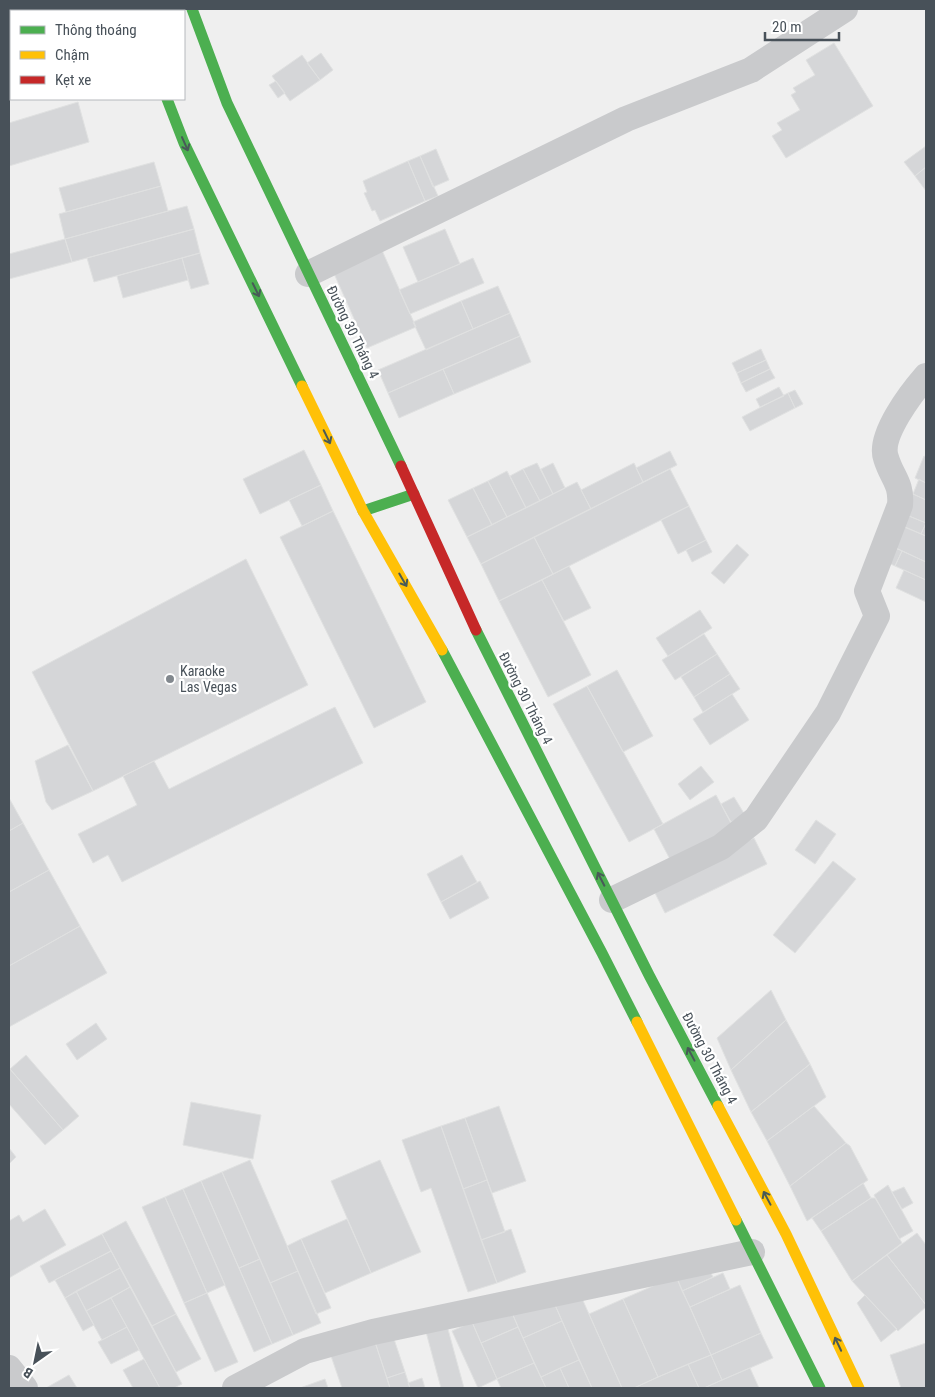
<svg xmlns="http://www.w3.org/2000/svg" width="935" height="1397" viewBox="0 0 935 1397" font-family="'Roboto Condensed',sans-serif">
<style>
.building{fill:#d5d6d8;stroke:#e0e1e1}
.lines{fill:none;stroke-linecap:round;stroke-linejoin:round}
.street{stroke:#c9cacc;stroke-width:26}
.fast{stroke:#4caf50;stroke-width:11}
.slow{stroke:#ffc107;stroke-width:11}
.jam{stroke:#c62828;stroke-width:11}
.oneway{stroke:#485a58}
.poi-dot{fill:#82888e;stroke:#fff;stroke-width:2}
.labels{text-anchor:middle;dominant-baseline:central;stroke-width:4.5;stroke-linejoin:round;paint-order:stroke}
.street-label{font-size:14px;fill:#485159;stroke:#fff}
.poi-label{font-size:14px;fill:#485159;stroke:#fff;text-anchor:start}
</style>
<rect width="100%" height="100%" fill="#efefef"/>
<path class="building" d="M46,9H102L103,11H37Z
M11,19V78L9,79V20Z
M834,43L873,106L786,158L772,136L782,130L777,123L800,110L791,95L796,92L793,88L815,75L806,60Z
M321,53L333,70L320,80L307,63Z
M302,55L320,80L290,101L272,76Z
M276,81L285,93L278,98L269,85Z
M78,102L89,142L9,166V123Z
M926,146V167L915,176L904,162Z
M436,149L449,180L433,187L420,156Z
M420,156L438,196L425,201L408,161Z
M408,161L425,201L380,221L375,210L372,211L364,193L367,192L363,181Z
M154,162L161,186L66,212L59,188Z
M926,167V191L915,176Z
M161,186L168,211L65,239L59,214Z
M187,206L194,229L72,262L65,239Z
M194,229L200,253L94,282L87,258Z
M445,229L460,264L418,282L403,247Z
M65,239L72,262L9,279V254Z
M381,248L416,327L367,348L332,269Z
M200,253L209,284L191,289L182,258Z
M182,258L188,280L123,298L117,276Z
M473,258L484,283L410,314L399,290Z
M498,286L510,313L473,329L461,301Z
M461,301L473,329L426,350L413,322Z
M510,313L520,336L388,393L378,370Z
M520,336L531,362L454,394L443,369Z
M761,349L766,360L737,373L732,363Z
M766,360L770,369L741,383L737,373Z
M443,369L454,394L399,418L388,393Z
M770,369L775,378L746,392L741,383Z
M779,387L784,396L760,407L756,399Z
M795,390L803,404L795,408L788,393Z
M788,393L795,408L750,431L742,417Z
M304,450L321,485L260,514L243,479Z
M670,451L677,465L643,482L636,468Z
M924,456L926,457V483L915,478Z
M537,463L553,494L540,501L523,469Z
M553,463L565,488L553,494L541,469Z
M634,463L643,482L591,509L581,490Z
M523,469L540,501L526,508L510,476Z
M670,469L689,506L553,574L534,537Z
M507,471L526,508L507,517L488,481Z
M919,479L926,483V500L913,494Z
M488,481L507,517L492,525L473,488Z
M577,482L591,509L481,564L467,537Z
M321,485L333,511L302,526L289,500Z
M473,488L492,525L467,537L448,500Z
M913,494L926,500V523L904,514Z
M689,506L706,540L678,554L661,520Z
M333,511L426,702L374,728L280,537Z
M904,514L926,523L921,534L899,525Z
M926,523V536L921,534Z
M903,526L926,536V562L894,547Z
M534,537L553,574L499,601L481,564Z
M706,540L712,552L692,562L686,550Z
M737,544L749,555L724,584L711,573Z
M888,545L902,551L895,566L882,560Z
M902,551L926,562V580L895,566Z
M246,559L308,685L93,791L32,672Z
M569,566L591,608L564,621L542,580Z
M904,570L926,580V602L896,588Z
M542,580L591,675L548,697L499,601Z
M700,610L712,628L668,656L656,638Z
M704,634L717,654L675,680L662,660Z
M717,654L730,674L694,697L681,677Z
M617,670L653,736L623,752L587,686Z
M730,674L740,689L703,712L694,697Z
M587,686L663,824L629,842L553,704Z
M732,694L749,720L710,745L693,719Z
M335,707L363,763L122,882L108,855L93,863L78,834L137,805L123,776L154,761L169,789Z
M68,745L93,791L52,810L46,802L35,761Z
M701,766L714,782L690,800L678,784Z
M716,795L734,829L672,863L654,829Z
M734,797L745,815L731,822L721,804Z
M9,798L23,823L9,831Z
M816,820L836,834L815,864L795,850Z
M23,823L49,870L9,892V831Z
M754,838L767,864L665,913L652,887Z
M462,855L477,882L441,902L427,874Z
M833,861L856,879L795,953L773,935Z
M49,870L80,926L9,966V892Z
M480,881L489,898L450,919L441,902Z
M80,926L107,973L9,1027V966Z
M771,990L786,1020L731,1070L717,1038Z
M786,1020L810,1064L751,1112L731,1070Z
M96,1023L107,1039L77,1060L66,1044Z
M26,1055L79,1116L63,1130L10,1069Z
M810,1064L826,1097L767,1141L751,1112Z
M9,1068L63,1130L45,1145L9,1104Z
M191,1102L261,1115L253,1159L183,1145Z
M499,1106L526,1181L492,1193L465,1118Z
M814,1106L846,1143L790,1186L767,1141Z
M465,1118L487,1180L463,1189L441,1126Z
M441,1126L497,1283L468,1292L431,1188L421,1192L402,1140Z
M846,1143L850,1146L868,1180L807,1221L790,1186Z
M9,1148L16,1157L9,1164Z
M250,1160L298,1271L270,1283L222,1172Z
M380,1160L421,1252L371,1273L331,1181Z
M222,1172L260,1259L239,1268L201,1181Z
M487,1180L505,1232L481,1240L463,1189Z
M201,1181L272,1344L254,1352L183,1189Z
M863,1183L871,1198L821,1231L812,1218Z
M888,1185L913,1231L899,1239L874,1195Z
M904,1187L913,1203L902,1209L892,1192Z
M183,1189L225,1285L207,1293L165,1197Z
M165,1197L207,1293L184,1303L142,1207Z
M871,1198H875L902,1243L852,1281L821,1231Z
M45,1209L66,1245L9,1278V1221L19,1215L23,1222Z
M347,1219L371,1273L325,1293L301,1239Z
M126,1221L176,1314L152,1326L102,1234Z
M511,1229L526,1272L497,1283L481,1240Z
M917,1233L926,1245V1305L887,1255Z
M102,1234L111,1251L49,1283L40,1266Z
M301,1239L331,1308L316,1314L287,1246Z
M111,1251L120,1268L65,1298L55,1280Z
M887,1255L926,1305V1307L898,1331L852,1281Z
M260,1259L293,1335L272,1344L239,1268Z
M706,1263L713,1277L682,1291L676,1276Z
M120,1268L130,1287L86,1311L76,1291Z
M298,1271L321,1323L293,1335L270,1283Z
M723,1273L730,1289L690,1307L682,1291Z
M676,1276L711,1355L658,1377L623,1299Z
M740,1285L761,1333L711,1355L690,1307Z
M130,1287L182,1384L174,1388H160L111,1298Z
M76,1291L94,1325L83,1331L65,1298Z
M207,1293L238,1362L215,1372L184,1303Z
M580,1294L622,1388H592L555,1305Z
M865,1295L897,1329L881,1342L857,1303Z
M111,1298L127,1327L102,1340L86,1311Z
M552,1298L562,1321L523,1338L513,1315Z
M623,1299L658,1377L634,1388H622L589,1314Z
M509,1306L518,1327L481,1343L472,1322Z
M176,1314L201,1359L176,1372L152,1326Z
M562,1321L579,1360L541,1377L523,1338Z
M446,1322L464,1388H441L425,1328Z
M472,1322L497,1379L478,1388L452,1331Z
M127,1327L139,1350L111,1364L98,1342Z
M518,1327L534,1363L497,1379L481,1343Z
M391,1330L405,1372L387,1378L373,1336Z
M761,1333L773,1358L722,1380L711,1355Z
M373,1336L390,1388H342L329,1350Z
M926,1343V1388H901L890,1355Z
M711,1355L722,1380L704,1388H699L688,1364Z
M144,1359L160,1388H133L123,1370Z
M579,1360L592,1388H569L560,1368Z
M534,1363L546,1388H501L497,1379Z
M688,1364L699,1388H634L658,1377Z
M560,1368L569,1388H546L541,1377Z
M750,1368L759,1388H704L722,1380Z
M405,1372L410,1388H390L387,1378Z
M69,1375L77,1388H46Z
M422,1378L425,1388H410L408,1383Z
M325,1379L328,1388H300Z"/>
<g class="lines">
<path class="street" d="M308,274L626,119L751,70L845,9
M612,900L721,847L756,819L828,713L877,616L867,591L900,505C902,483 892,478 886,458C878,436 912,392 926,376
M9,1368L25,1388
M235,1388L305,1351L373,1332L752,1252"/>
<path class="fast" d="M192,9L227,103L401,466
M167,99L184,143L302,386
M363,511L414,494
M476,630L649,975L718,1106
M442,650L602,953L637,1022
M736,1220L820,1388"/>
<path class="slow" d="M302,386L363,511L442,650
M637,1022L736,1220
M718,1106L786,1234L859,1388"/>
<path class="jam" d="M133,9L134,11
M401,466L476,630"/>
</g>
<defs><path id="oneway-shaft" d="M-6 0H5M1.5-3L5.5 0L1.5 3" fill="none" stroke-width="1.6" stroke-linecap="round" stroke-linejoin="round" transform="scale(1.25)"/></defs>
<g class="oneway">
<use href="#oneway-shaft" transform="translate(185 144) rotate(66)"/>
<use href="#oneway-shaft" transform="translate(256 290) rotate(64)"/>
<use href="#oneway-shaft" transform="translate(327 437) rotate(64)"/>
<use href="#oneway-shaft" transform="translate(403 580) rotate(60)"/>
<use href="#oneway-shaft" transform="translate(601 879) rotate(-117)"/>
<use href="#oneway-shaft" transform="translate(691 1054) rotate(-118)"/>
<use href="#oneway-shaft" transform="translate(767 1198) rotate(-118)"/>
<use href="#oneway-shaft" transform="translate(838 1344) rotate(-115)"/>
</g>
<circle class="poi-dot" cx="170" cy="679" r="5"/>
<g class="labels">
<g class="street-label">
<text transform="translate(353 332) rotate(64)">Đường 30 Tháng 4</text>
<text transform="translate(526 698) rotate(63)">Đường 30 Tháng 4</text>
<text transform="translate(710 1058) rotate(62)">Đường 30 Tháng 4</text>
</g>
<g class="poi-label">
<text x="180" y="671">Karaoke<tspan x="180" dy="16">Las Vegas</tspan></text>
</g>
</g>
<rect width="935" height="1397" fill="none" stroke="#485159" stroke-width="20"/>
<rect x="10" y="10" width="175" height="90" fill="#ffffff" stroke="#b6b9bd"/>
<rect x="20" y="26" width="25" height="8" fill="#4caf50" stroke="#b6b9bd"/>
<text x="55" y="35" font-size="15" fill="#485159">Thông thoáng</text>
<rect x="20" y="51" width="25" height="8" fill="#ffc107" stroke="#b6b9bd"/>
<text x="55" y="60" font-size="15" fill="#485159">Chậm</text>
<rect x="20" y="76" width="25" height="8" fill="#c62828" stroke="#b6b9bd"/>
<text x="55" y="85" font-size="15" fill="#485159">Kẹt xe</text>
<g transform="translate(35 1362) rotate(213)" stroke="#ffffff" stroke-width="4" paint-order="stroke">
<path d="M0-4L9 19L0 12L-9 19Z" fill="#485159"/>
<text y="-8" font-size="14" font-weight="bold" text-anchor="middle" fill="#485159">B</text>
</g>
<path d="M765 32v8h74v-8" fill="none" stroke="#485159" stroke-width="2.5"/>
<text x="772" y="32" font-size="15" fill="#485159" stroke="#ffffff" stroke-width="4" paint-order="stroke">20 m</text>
</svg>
